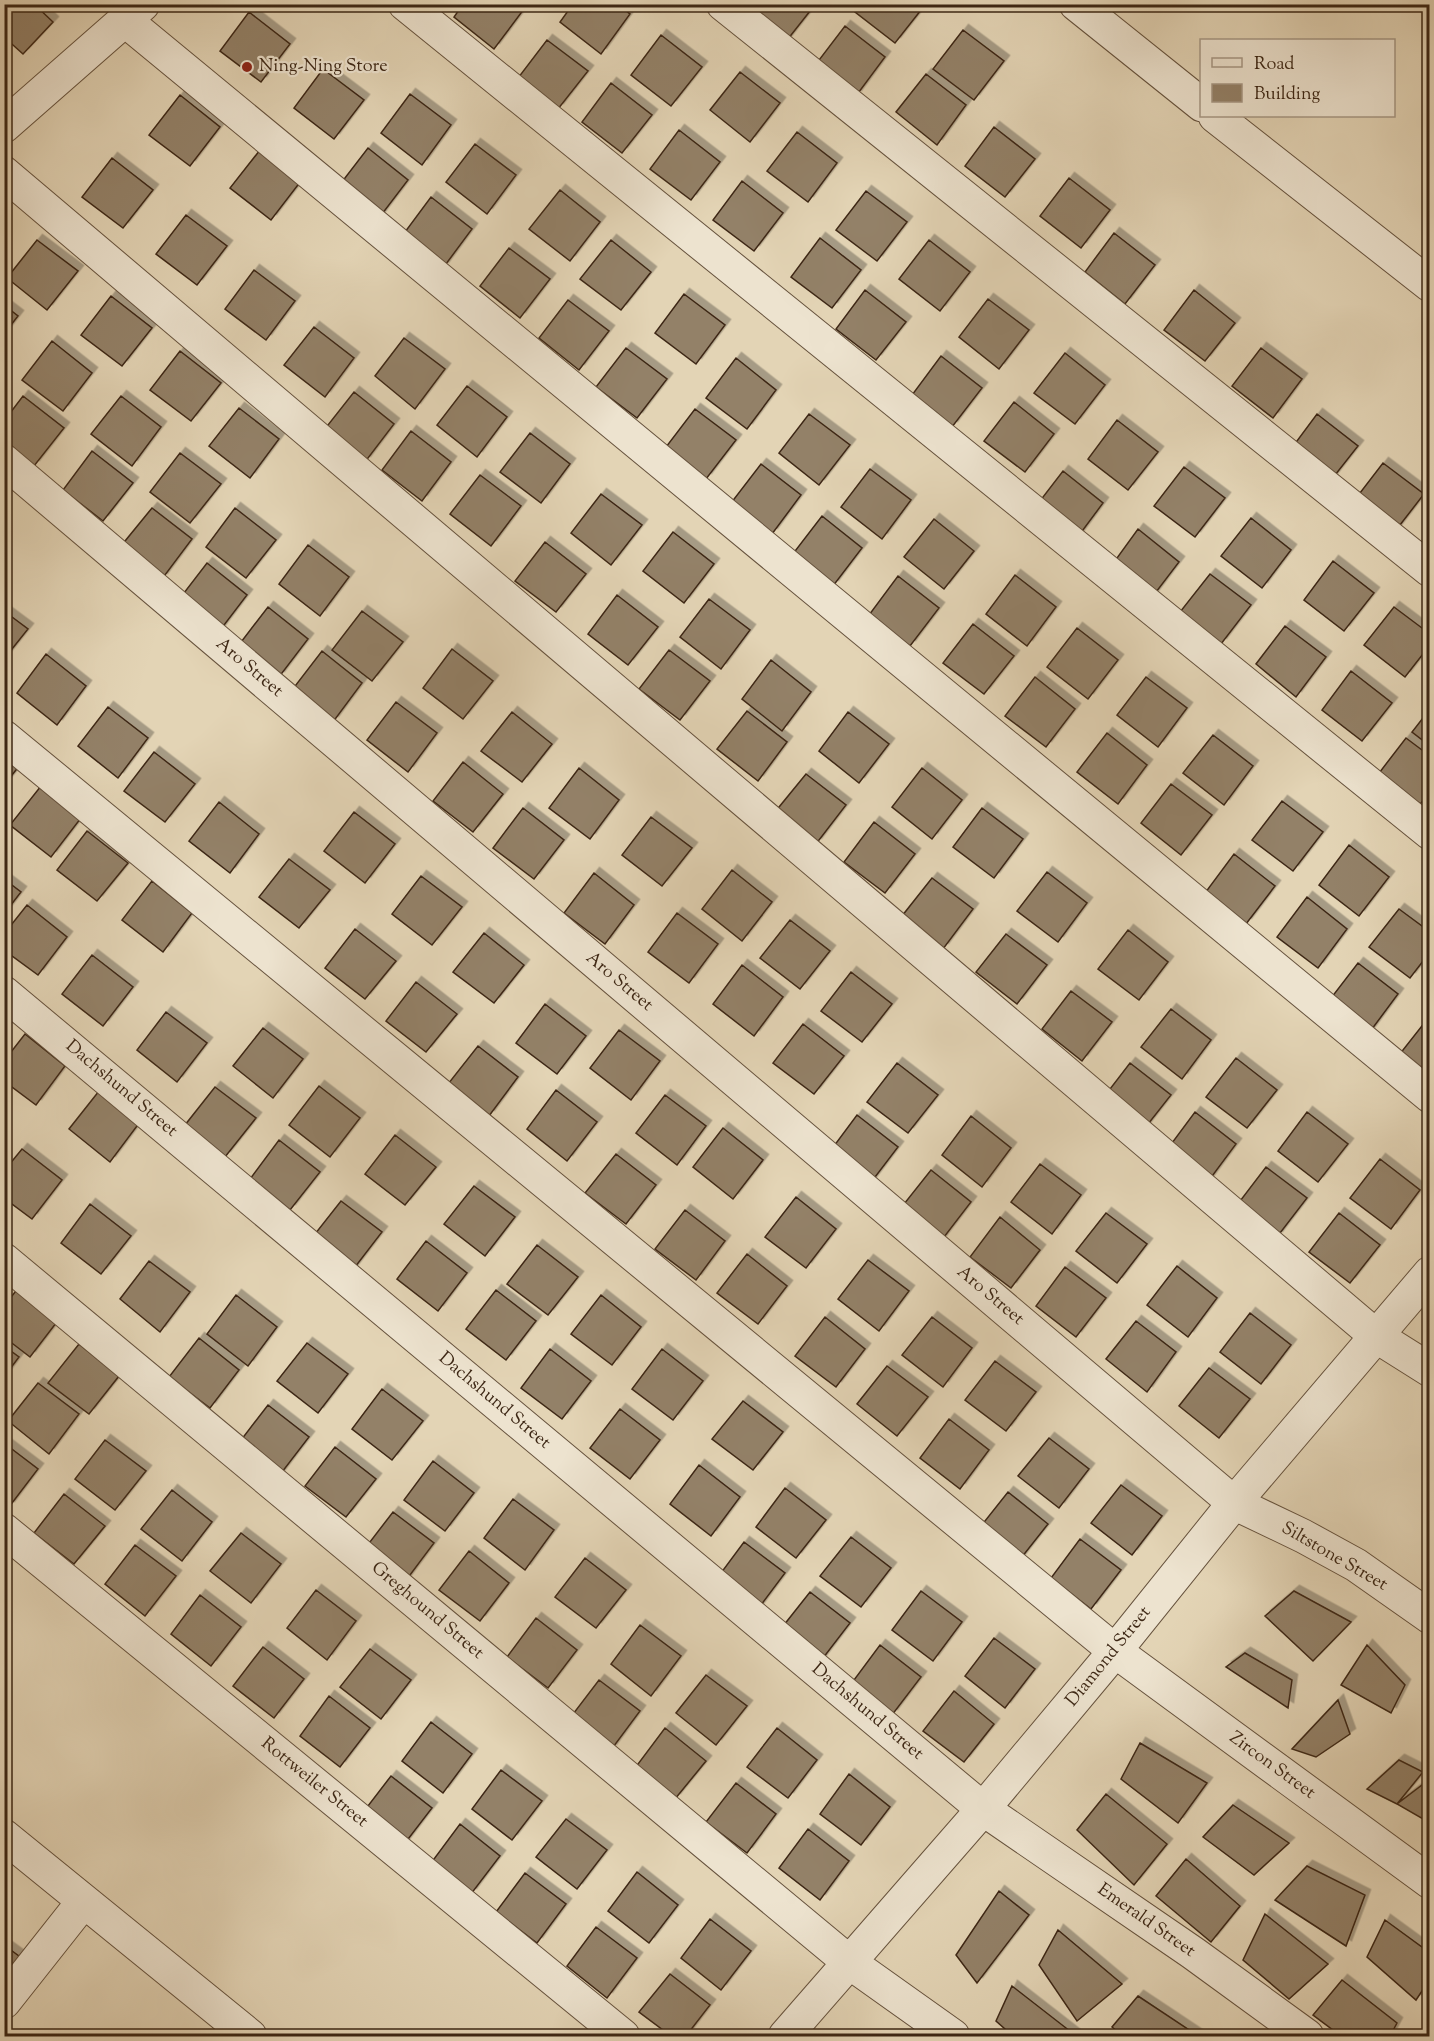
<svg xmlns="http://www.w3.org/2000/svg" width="1434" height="2041" viewBox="0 0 1434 2041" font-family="'Sorts Mill Goudy',serif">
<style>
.building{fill:#938168;stroke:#3d2715;stroke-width:1.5;filter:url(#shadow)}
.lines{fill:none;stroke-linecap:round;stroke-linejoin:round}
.minor-casing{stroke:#66523d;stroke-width:35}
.minor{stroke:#ede3cf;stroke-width:33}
.poi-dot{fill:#8f2418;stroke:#ede3cf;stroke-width:2}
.labels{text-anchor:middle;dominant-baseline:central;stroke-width:4.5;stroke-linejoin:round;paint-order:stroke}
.poi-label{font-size:18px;fill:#3d2715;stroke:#ede3cf;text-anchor:start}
.street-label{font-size:18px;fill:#3d2715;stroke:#ede3cf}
</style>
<defs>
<filter id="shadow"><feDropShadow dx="5.5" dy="-5.5" stdDeviation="0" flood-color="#0004"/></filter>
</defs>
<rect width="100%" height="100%" fill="#e3d4b5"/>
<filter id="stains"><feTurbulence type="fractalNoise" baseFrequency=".00333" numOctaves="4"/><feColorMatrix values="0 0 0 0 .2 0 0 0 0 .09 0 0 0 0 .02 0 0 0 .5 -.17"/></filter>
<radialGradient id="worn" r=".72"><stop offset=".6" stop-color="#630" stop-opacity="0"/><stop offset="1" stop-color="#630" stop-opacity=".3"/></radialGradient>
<path class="building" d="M10,4H34L53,22L23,54L4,37V10Z
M463,4H517L524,9L494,49L454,17Z
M573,4H617L630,14L601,54L560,22Z
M750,4H812L814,6L784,44L744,13Z
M860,4H925V5L895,43L855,12Z
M249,12L290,44L261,82L220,51Z
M845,26L885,57L856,96L816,64Z
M963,30L1004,61L974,100L933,69Z
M661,35L702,67L671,106L631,75Z
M547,40L588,71L558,109L518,78Z
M323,69L364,100L334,139L294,108Z
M740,72L780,103L750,142L710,110Z
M926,74L966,105L937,145L896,112Z
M611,83L652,115L622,153L582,122Z
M410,94L451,125L422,165L381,133Z
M180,95L220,127L190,166L149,135Z
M994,127L1035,159L1005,197L965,166Z
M679,130L720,162L691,200L650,169Z
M797,132L837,163L808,202L767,171Z
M475,144L516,175L487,214L446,182Z
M368,148L408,180L379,218L338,187Z
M260,150L301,181L271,220L230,188Z
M112,158L153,190L123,228L82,197Z
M1069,178L1110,210L1081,248L1040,216Z
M742,181L783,213L754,251L713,220Z
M560,190L600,222L570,261L529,229Z
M866,191L907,222L877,261L836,230Z
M431,197L472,229L443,268L402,236Z
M186,215L227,246L197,285L156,254Z
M1114,233L1155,265L1125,304L1085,272Z
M820,238L861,270L832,308L791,277Z
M37,240L78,271L47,310L7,278Z
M611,240L651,272L621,310L580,279Z
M929,240L970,272L940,311L899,279Z
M509,248L550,279L520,318L480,286Z
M254,270L295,301L266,340L225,309Z
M865,290L906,322L876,360L836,329Z
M1194,290L1235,323L1205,361L1164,330Z
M684,294L725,325L696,364L655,333Z
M111,296L152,328L122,366L81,335Z
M988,299L1029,330L999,369L959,337Z
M568,300L609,331L579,370L539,338Z
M4,305L18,316L4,334Z
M314,327L354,358L325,397L284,365Z
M404,338L445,369L415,409L375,376Z
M52,341L92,373L63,411L22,380Z
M626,348L667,379L637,418L596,387Z
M1261,348L1302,379L1273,418L1232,386Z
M180,351L221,383L191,421L150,390Z
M1065,353L1105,385L1075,424L1034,393Z
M941,356L982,388L952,427L912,395Z
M736,358L776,390L747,429L706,398Z
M467,386L507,417L477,457L437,425Z
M354,392L394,424L365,462L324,430Z
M23,396L64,428L34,466L4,443V421Z
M121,396L161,427L132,466L91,434Z
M1014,402L1054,434L1025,472L984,441Z
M239,408L279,439L250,478L209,446Z
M695,409L736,440L706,479L666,447Z
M809,414L850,445L819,485L779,453Z
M1317,414L1358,446L1328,484L1288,453Z
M1117,420L1158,452L1128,490L1088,459Z
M411,431L451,462L422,501L382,470Z
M530,433L570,464L541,503L500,472Z
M92,451L133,483L103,521L63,490Z
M180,453L221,484L190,523L150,492Z
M1383,463L1424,494L1393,534L1353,502Z
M761,464L801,495L772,534L731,503Z
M1184,467L1225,498L1195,537L1154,506Z
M870,469L911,500L882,539L841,507Z
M1063,471L1103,503L1074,542L1033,510Z
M480,475L521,506L491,546L450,514Z
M601,494L642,525L611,565L571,533Z
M152,508L192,539L162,579L121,546Z
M235,508L276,540L246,578L206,547Z
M822,516L862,548L833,586L792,555Z
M1251,518L1291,550L1262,588L1221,556Z
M934,519L974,551L944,589L904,557Z
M1138,529L1179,562L1150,600L1109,569Z
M673,532L714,564L684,603L643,571Z
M545,542L586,574L556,612L515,581Z
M308,545L349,577L320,616L279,584Z
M1333,561L1374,593L1344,631L1304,600Z
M207,563L247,595L218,633L177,602Z
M1210,574L1251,605L1221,644L1180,612Z
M1015,575L1056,607L1027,646L986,614Z
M898,576L939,608L910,646L869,615Z
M617,595L658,627L628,665L588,634Z
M709,599L750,630L721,669L680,637Z
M268,607L308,639L279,677L238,646Z
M1394,607L1430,634V645L1405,677L1364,645Z
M4,611L28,629L4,659Z
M362,611L403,642L372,681L332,650Z
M973,624L1014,656L984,694L943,663Z
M1285,626L1326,657L1296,697L1256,664Z
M1077,628L1118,660L1088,699L1047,667Z
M452,649L493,681L463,719L423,688Z
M669,650L710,681L680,720L639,689Z
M322,651L362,683L333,722L292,690Z
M46,654L86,686L57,725L17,693Z
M771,660L811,692L782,731L742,699Z
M1351,671L1392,703L1362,741L1322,710Z
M1035,677L1075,709L1046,747L1005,716Z
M1146,677L1187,708L1158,747L1117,715Z
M396,702L437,733L408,772L367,740Z
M108,707L148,738L118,778L78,746Z
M1430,709V746L1412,732Z
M747,711L787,742L758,781L717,749Z
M512,712L552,744L522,782L481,751Z
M848,712L889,744L859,783L819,751Z
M1107,733L1147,765L1118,804L1077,772Z
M1213,735L1253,766L1224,805L1183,773Z
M1406,738L1430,756V792L1417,808L1376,777Z
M154,752L195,784L165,822L124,791Z
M4,754L20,765L4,785Z
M463,762L503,794L473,832L433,801Z
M579,768L619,800L590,839L549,808Z
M922,768L962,800L932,839L892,807Z
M806,774L846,805L816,844L775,812Z
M1171,784L1212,815L1181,855L1141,823Z
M41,786L81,818L51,857L10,825Z
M1282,801L1323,832L1293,871L1252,840Z
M219,802L259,834L230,873L189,841Z
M523,808L564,840L534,879L493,848Z
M982,808L1023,839L994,878L953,847Z
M354,812L395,844L365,883L324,851Z
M651,817L692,848L662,886L622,855Z
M874,822L915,854L885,893L844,862Z
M87,831L128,863L97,901L57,870Z
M1349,845L1389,877L1359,916L1319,885Z
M1234,854L1275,886L1246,924L1205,893Z
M289,859L330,890L299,928L259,897Z
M732,870L772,902L742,941L702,909Z
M1047,872L1087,903L1058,942L1017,911Z
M594,873L634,905L605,944L564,913Z
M421,876L462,907L432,945L392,914Z
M932,878L973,909L943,949L902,916Z
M4,879L21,892L4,914Z
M152,881L192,913L163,952L122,920Z
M1307,897L1347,929L1318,968L1277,937Z
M27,905L67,937L38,975L4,950V934Z
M1399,909L1430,932V952L1410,978L1369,947Z
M677,913L718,944L689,983L648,952Z
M790,920L830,951L800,989L760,958Z
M355,929L396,961L365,999L325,968Z
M1128,930L1168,962L1139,1000L1098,969Z
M484,933L524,965L494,1003L453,972Z
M1006,934L1047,965L1017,1004L976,972Z
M92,955L133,987L103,1026L62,994Z
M1358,963L1398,994L1369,1033L1328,1002Z
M742,965L783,997L754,1036L713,1004Z
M851,972L892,1004L862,1042L821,1011Z
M416,982L457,1014L426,1052L386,1021Z
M1071,991L1112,1022L1082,1061L1042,1029Z
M545,1004L586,1036L557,1074L516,1043Z
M1171,1009L1211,1040L1182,1079L1141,1047Z
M166,1012L207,1043L177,1082L137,1050Z
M1429,1017H1430V1079L1399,1055Z
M803,1024L844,1056L814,1094L773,1063Z
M263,1028L303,1059L273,1098L233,1066Z
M619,1030L660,1061L631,1100L590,1068Z
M25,1034L65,1066L36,1105L4,1081V1061Z
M478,1046L518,1077L489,1116L448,1084Z
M1236,1058L1277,1090L1247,1128L1206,1097Z
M897,1063L938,1095L908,1133L867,1102Z
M1130,1063L1171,1095L1141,1133L1100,1102Z
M319,1086L360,1118L330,1157L289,1125Z
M215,1087L256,1118L225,1157L185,1125Z
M556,1090L597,1122L567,1161L527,1129Z
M99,1091L140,1122L110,1162L69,1129Z
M665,1095L706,1126L677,1165L636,1133Z
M1195,1112L1236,1144L1207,1183L1166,1151Z
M1307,1112L1348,1144L1318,1182L1278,1151Z
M857,1115L898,1147L869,1185L828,1154Z
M971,1116L1011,1148L982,1187L942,1155Z
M723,1128L763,1160L733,1199L693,1167Z
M395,1135L436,1167L405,1205L365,1174Z
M279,1140L320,1172L290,1210L250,1179Z
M22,1149L62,1180L32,1219L4,1198V1171Z
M616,1154L656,1185L626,1224L585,1193Z
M1380,1159L1420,1190L1391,1229L1350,1198Z
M1040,1164L1081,1195L1052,1234L1011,1202Z
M1266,1167L1307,1198L1277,1237L1237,1205Z
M931,1170L971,1202L941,1241L900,1209Z
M474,1186L515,1217L485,1256L444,1224Z
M796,1197L836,1229L806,1268L765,1237Z
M341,1201L382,1232L352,1271L311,1239Z
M90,1204L131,1236L101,1274L61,1243Z
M685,1210L725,1241L696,1280L655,1249Z
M1106,1213L1147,1244L1117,1283L1076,1251Z
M1339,1213L1380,1245L1350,1283L1309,1252Z
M1000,1217L1040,1250L1011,1288L970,1257Z
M426,1241L467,1273L438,1311L397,1279Z
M537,1245L578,1277L548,1315L507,1284Z
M747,1254L787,1286L758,1324L717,1293Z
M868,1260L909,1291L879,1331L838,1299Z
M149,1261L190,1292L160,1332L120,1299Z
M1177,1266L1217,1298L1188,1337L1147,1305Z
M1065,1267L1106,1298L1076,1337L1036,1306Z
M19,1287L60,1318L30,1357L4,1337V1306Z
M496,1290L536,1321L506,1360L466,1329Z
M236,1295L277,1327L248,1366L207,1334Z
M601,1295L641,1327L612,1365L571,1334Z
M1250,1313L1291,1345L1261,1384L1220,1352Z
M825,1317L865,1349L836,1387L795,1356Z
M932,1317L972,1348L943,1387L902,1355Z
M1136,1321L1176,1352L1147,1392L1106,1359Z
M199,1338L239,1370L210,1408L169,1377Z
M307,1343L348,1374L318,1413L277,1381Z
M79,1344L119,1376L89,1414L48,1383Z
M4,1346L19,1357L4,1377Z
M550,1349L591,1381L562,1419L521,1388Z
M662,1349L703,1381L673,1420L632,1389Z
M995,1361L1036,1392L1006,1431L965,1400Z
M887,1366L928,1397L897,1436L857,1404Z
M1209,1368L1250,1399L1219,1438L1179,1406Z
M38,1383L79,1414L49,1454L8,1421Z
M382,1389L423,1421L392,1460L352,1429Z
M743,1401L783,1432L753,1470L712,1439Z
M268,1405L309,1437L279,1476L238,1444Z
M620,1409L660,1440L630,1479L590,1448Z
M949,1419L989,1450L960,1489L920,1458Z
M1049,1438L1089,1469L1059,1508L1018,1476Z
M105,1440L146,1471L115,1510L75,1479Z
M4,1443L38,1469L9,1507L4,1504Z
M335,1447L376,1479L346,1517L305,1486Z
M433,1461L474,1493L445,1531L404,1500Z
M699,1465L740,1497L711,1536L670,1504Z
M1121,1485L1162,1516L1132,1555L1091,1523Z
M785,1488L826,1520L796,1558L756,1527Z
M172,1490L212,1522L182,1561L141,1529Z
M1008,1492L1048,1524L1018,1562L977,1531Z
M64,1494L105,1526L74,1564L34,1533Z
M513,1499L554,1530L525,1570L484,1538Z
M393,1512L434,1543L404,1583L363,1551Z
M241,1533L281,1564L251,1603L210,1571Z
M851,1537L891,1568L861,1607L820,1576Z
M1080,1539L1121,1570L1091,1609L1051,1578Z
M744,1542L785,1573L755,1613L715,1581Z
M135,1545L176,1576L145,1616L105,1584Z
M469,1551L509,1583L480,1621L439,1590Z
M585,1558L626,1590L596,1628L555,1597Z
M316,1590L356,1621L327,1660L287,1628Z
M921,1591L962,1622L933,1661L892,1630Z
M1294,1591L1351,1622L1313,1661L1265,1616Z
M810,1592L850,1623L820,1662L780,1630Z
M200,1595L241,1627L211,1666L171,1634Z
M536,1618L577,1650L548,1688L507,1657Z
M640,1625L681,1656L651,1696L611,1664Z
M994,1638L1035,1669L1005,1708L965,1676Z
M880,1645L921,1677L892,1715L851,1684Z
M1367,1645L1405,1685L1391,1713L1341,1685Z
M263,1647L304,1679L274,1718L233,1686Z
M370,1649L411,1680L381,1719L340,1687Z
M1245,1653L1292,1680L1288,1708L1226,1667Z
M706,1675L747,1706L716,1745L676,1713Z
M599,1680L640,1711L611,1750L570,1718Z
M954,1691L994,1724L964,1762L923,1731Z
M329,1696L370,1728L340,1767L300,1736Z
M1338,1700L1350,1734L1316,1757L1292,1749Z
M431,1722L472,1754L443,1793L402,1761Z
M665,1728L706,1761L675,1799L635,1768Z
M777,1728L817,1760L788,1798L747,1767Z
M1140,1743L1207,1783L1178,1823L1121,1779Z
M1399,1760L1423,1772L1397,1804L1367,1789Z
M501,1770L542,1801L512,1840L472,1809Z
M849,1774L890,1807L861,1845L820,1814Z
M391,1776L432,1808L402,1847L361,1815Z
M1430,1779V1823L1397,1804Z
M736,1783L776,1814L747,1853L706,1822Z
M1106,1794L1167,1844L1134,1885L1077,1830Z
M1233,1805L1289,1843L1254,1875L1203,1837Z
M566,1819L607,1850L577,1889L536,1857Z
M460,1824L500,1856L471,1894L431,1863Z
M808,1829L849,1861L820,1900L779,1868Z
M1186,1859L1240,1906L1211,1942L1156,1896Z
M1307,1866L1365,1895L1346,1946L1275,1900Z
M637,1872L678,1905L649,1943L608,1911Z
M525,1873L566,1904L537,1943L496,1912Z
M999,1891L1029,1915L977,1983L956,1955Z
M1265,1914L1328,1964L1289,1999L1243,1960Z
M710,1919L751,1951L721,1990L681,1958Z
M1385,1920L1430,1953V1979L1416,2000L1367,1957Z
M596,1927L637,1958L607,1998L567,1966Z
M1058,1930L1122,1984L1077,2021L1039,1965Z
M4,1945L27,1962L4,1991Z
M670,1974L710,2005L686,2036H671L639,2012Z
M1342,1980L1397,2023L1390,2036H1341L1313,2015Z
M1012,1986L1075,2035L1074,2036H1013L996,2021Z
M1138,1996L1197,2035L1196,2036H1122L1112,2027Z"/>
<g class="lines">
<g class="minor-casing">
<path id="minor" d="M405,4L1430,833
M723,4L1430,570
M1076,4L1202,105
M126,21L1430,1096
M1215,116L1430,285
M4,126L143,4
M4,173L1376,1336L1430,1370
M4,461L1234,1503L1303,1536L1356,1565L1430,1617
M4,737L1115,1651L1430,1882
M4,993L983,1809L1193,1953L1307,2036
M4,1260L849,1962L953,2036
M4,1530L623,2036
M4,1836L250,2036
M4,2002L83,1902
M785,2036L983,1809L1115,1651L1234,1503L1430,1273"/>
</g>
<use href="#minor" class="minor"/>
</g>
<circle class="poi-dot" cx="247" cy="67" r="6"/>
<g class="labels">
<g class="poi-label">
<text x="259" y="67">Ning-Ning Store</text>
</g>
<g class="street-label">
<text transform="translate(249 668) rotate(40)">Aro Street</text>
<text transform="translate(619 982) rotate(40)">Aro Street</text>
<text transform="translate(121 1089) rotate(40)">Dachshund Street</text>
<text transform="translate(990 1296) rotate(40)">Aro Street</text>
<text transform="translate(494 1401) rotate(40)">Dachshund Street</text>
<text transform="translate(1334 1557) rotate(30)">Siltstone Street</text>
<text transform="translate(427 1611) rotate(40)">Greghound Street</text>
<text transform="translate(1109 1657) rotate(-51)">Diamond Street</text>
<text transform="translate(867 1712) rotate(40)">Dachshund Street</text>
<text transform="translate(1272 1766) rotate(36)">Zircon Street</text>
<text transform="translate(314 1783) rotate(39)">Rottweiler Street</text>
<text transform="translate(1146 1921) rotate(35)">Emerald Street</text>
</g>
</g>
<rect width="1434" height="2041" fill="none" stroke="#e3d4b5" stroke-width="24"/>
<rect x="6" y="6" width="1422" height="2029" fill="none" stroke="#3d2715" stroke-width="3"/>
<rect x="12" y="12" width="1410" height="2017" fill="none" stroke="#3d2715" stroke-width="1.5"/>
<rect x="1200" y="39" width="195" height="78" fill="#ede3cf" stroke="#a79885" stroke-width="1.5"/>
<rect x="1212" y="58" width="30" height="9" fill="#ede3cf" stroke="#a79885" stroke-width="1.5"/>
<text x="1254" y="69" font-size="18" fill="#3d2715">Road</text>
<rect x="1212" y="84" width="30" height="18" fill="#938168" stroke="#a79885" stroke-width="1.5"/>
<text x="1254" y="99" font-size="18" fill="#3d2715">Building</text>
<rect width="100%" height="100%" filter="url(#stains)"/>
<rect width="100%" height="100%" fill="url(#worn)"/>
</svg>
